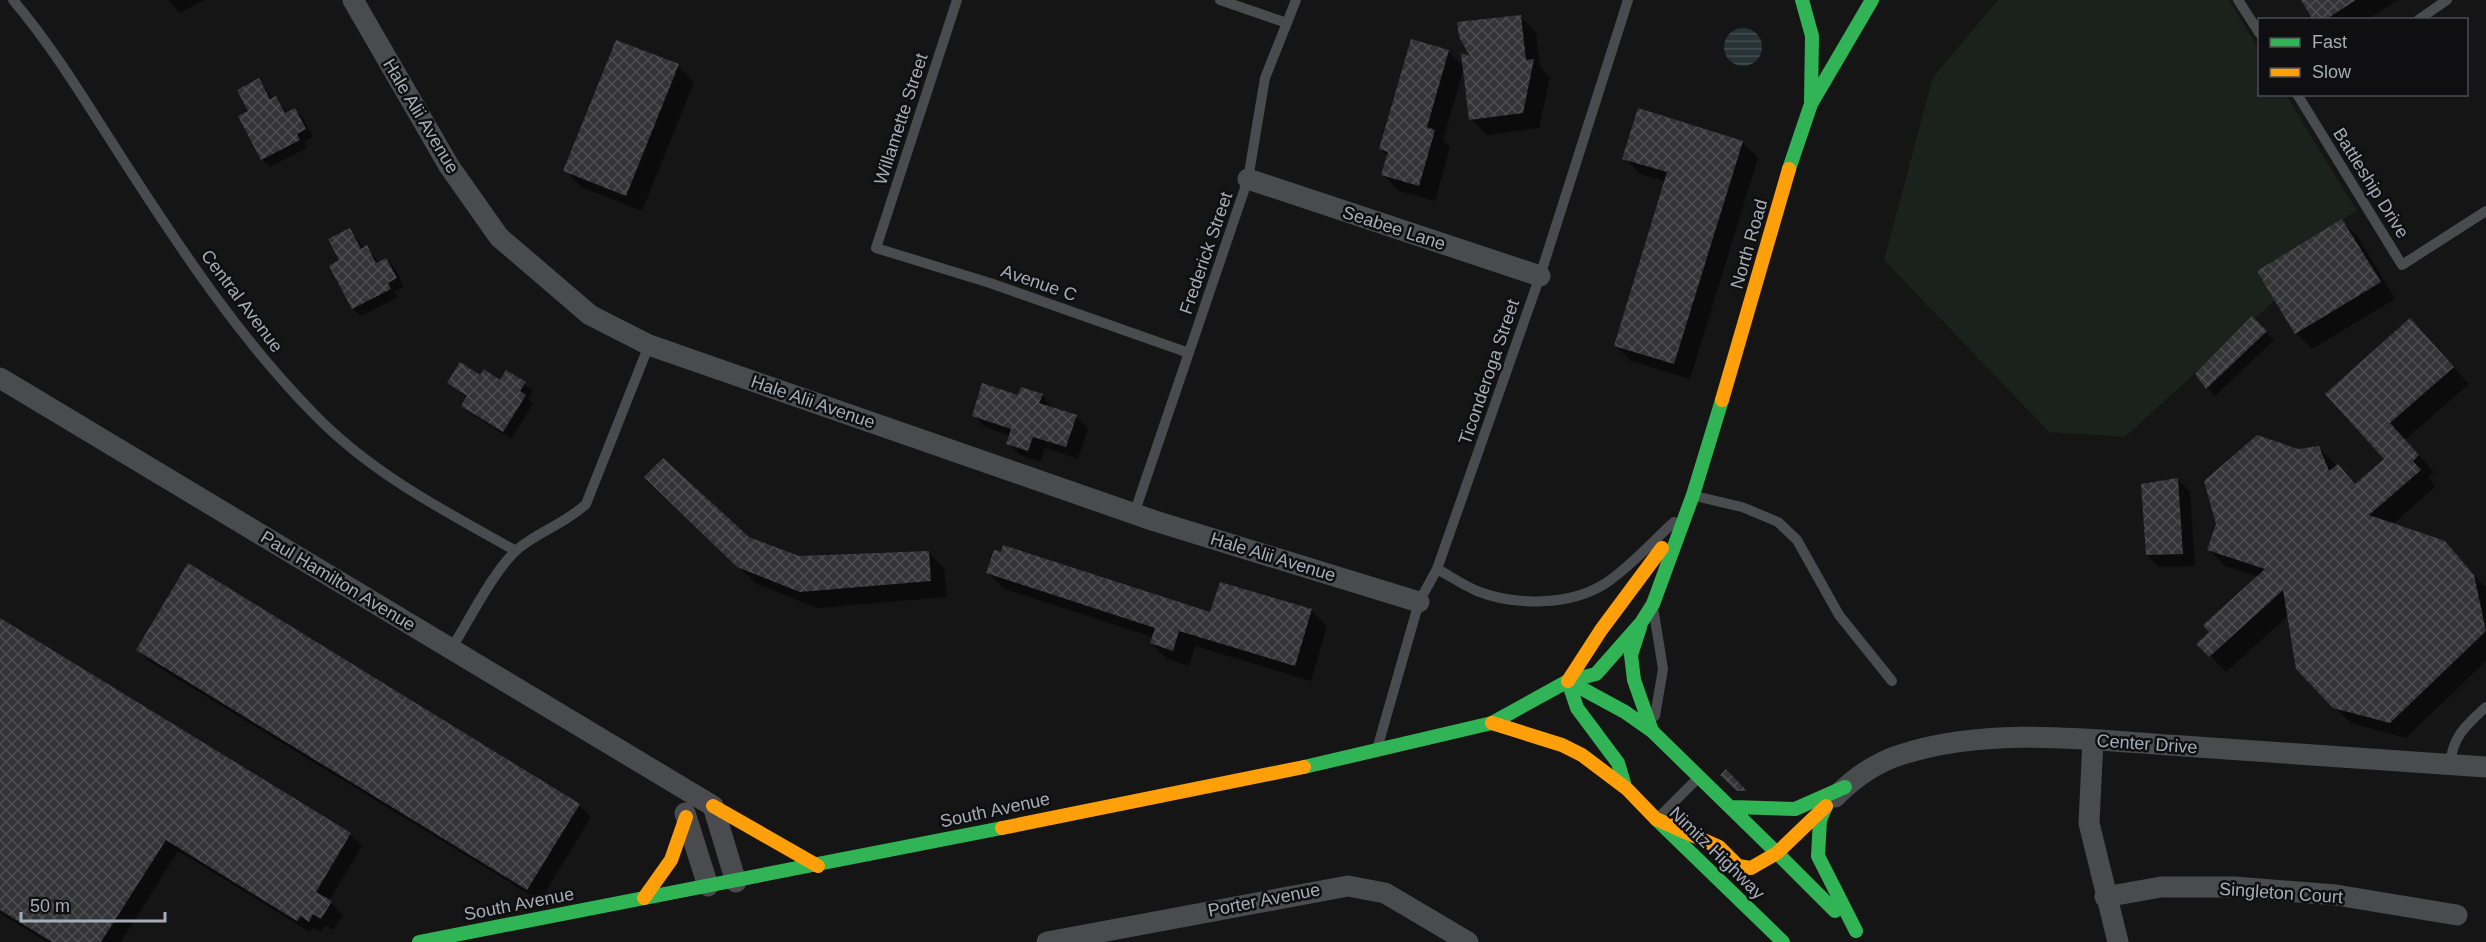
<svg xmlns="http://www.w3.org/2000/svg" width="2486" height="942" viewBox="0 0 2486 942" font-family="Arial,sans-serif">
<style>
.green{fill:#1b221b}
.water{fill:url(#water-rules)}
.shadow{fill:#0007}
.building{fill:url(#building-cross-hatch)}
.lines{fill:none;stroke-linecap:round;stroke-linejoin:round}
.lane{stroke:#494b4e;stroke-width:10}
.street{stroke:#494b4e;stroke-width:21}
.fast{stroke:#30b455;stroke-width:14}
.slow{stroke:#ff9f0a;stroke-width:14}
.labels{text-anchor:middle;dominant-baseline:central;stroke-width:5;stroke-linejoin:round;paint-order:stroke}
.street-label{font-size:18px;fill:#a5adb7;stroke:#0f0f11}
</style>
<defs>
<pattern id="water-rules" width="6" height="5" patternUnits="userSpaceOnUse" patternTransform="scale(1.5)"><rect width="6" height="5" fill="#283337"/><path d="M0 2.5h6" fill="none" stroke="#444e52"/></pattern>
<pattern id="building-cross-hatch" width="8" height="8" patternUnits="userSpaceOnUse" patternTransform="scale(1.5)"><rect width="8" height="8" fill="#343436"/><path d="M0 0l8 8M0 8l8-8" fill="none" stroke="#4e4f51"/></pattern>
</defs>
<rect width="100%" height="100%" fill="#151515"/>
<path class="green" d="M1998,0H2229L2259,50L2260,94L2286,95L2357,211L2257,271L2275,300L2125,437L2049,432L1884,260L1933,77Z"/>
<path class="water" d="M1724 47a19 19 0 1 1 38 0a19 19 0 1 1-38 0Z"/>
<path class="shadow" d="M169,0H205L180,13Z
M2302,0H2398L2366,20H2314Z
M1520,16L1536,33L1540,67L1550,77L1539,128L1487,135L1471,119L1464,68L1443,140L1450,147L1435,201L1399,191L1383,175L1388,156L1381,149L1448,51L1464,67Z
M678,66L694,82L642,211L581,187L565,170Z
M259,80L273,99L276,98L288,113L295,110L303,118L313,137L304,142L307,148L270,167L262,159L250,112Z
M1742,142L1758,158L1690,379L1631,361L1615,345L1666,182L1640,174L1624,158Z
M2342,221L2358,237L2395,299L2312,349L2296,333Z
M350,229L364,249L367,247L379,263L386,259L394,267L404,287L394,291L398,297L361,316L353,309L341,261Z
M2252,319L2274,340L2215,396L2207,388Z
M2425,336L2469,384L2405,440L2434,472L2428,477L2436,486L2392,525L2444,543L2486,588V661L2406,738L2351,723L2334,707L2289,615L2226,672L2199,644L2259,577L2225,566L2209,550L2298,450L2319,448L2356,485L2386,459L2327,394Z
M507,372L533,391L528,399L533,404L511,439L470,413L462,406L467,398L449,383L480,377L501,382Z
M1042,395L1053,409L1076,417L1088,429L1078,459L1045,448L1040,462L1020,455L1008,443L1010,436L985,427L973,415L1019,396Z
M646,477L749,538L799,557L928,552L944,568L947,597L817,608L755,583Z
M2178,479L2190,492L2195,566L2159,567L2147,555Z
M988,573L1211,614L1311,610L1327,626L1311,681L1195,646L1189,666L1167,659L1151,643L1153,637L1004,589Z
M0,619L350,834L362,846L329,901L343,915L333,930L326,925L321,932L313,927L310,932L178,851L121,942H47L0,913Z
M138,650L579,805L591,817L540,901L150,662Z"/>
<path class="building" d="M2301,0H2356L2325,20H2313Z
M1521,15L1526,60L1534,59L1523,113L1469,120L1461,53L1470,56L1459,37L1457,22Z
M1411,39L1449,50L1427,127L1435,130L1419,186L1381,175L1388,152L1379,149Z
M616,40L679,64L626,196L563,171Z
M259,78L270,99L276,96L285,113L295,108L306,129L297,134L300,140L261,160L238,116L248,111L237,90Z
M1638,108L1743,141L1674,364L1614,346L1667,172L1622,159Z
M2342,219L2381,282L2295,334L2257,271Z
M350,228L361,249L367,245L376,263L386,258L397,278L388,283L391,289L352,309L329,266L339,260L328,239Z
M2252,316L2267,331L2206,389L2195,374Z
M2410,318L2454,367L2390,423L2419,455L2413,461L2421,470L2369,515L2445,541L2474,575L2486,631L2390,723L2333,708L2296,669L2283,590L2209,657L2196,644L2209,632L2203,625L2265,569L2207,550L2216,524L2204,481L2257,435L2298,449L2319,446L2329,471L2338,464L2355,484L2384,459L2325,394Z
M460,362L480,375L484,369L500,380L506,370L526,382L520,391L526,395L503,432L461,406L467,396L447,383Z
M982,383L1018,395L1021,387L1043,394L1039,403L1077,415L1066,447L1033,437L1028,451L1006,444L1011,429L972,416Z
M663,458L749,537L799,556L929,551L931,581L800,592L737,567L644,477Z
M2178,478L2183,554L2146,555L2141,484Z
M1003,545L1210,612L1220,582L1312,609L1295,666L1179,631L1173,651L1150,643L1155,628L986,573L994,550L1001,552Z
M188,563L580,804L527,890L136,650Z
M0,618L351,833L316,892L332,901L321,919L313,914L309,922L301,916L297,921L166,840L101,942H52L0,910Z
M1726,769L1747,791H1737L1720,775Z"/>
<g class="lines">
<path class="lane" d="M13,0C58,53 93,114 131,172C186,257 243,342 314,414C372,474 445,511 516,551
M957,0L876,248L990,283L1189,353
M1220,0L1287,23
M2238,0L2260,34
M2418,20L2447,0
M2297,94L2402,265L2486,211
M1695,496L1742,507L1778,522L1797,540L1839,615L1892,681
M1134,514L1248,179L1265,78L1296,0
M1437,569C1450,576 1463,585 1477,591C1515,606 1571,606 1606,583C1630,567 1652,542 1674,522
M1654,613L1663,669L1655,716
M451,649C469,621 494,569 519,548C540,531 566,523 586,504L649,345
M1377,749L1419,602L1437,569L1540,276L1628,0
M2450,765C2452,737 2466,725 2486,707
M1658,818L1698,778"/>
<path class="street" d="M353,0L449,166L499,237L590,315L649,345L1155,521L1419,602
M1248,179L1540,276
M0,378L713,806L736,882
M2093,740L2089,823L2118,942
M1835,797C1854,778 1876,762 1903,754C1992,726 2091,740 2183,746C2284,753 2385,760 2486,767
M685,813L708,886
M2105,897L2161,887H2235L2336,895L2457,915
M1047,942L1348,886L1385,893L1468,942"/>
<path class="fast" d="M1802,0L1812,36L1811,101
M1789,169L1811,104L1872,0
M1640,627L1631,655L1634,680L1652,731
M1568,681L1625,712L1652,731L1777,853
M1568,681L1577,708L1618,763L1624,783
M1304,767L1492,723L1568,681L1596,674L1641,623L1653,604L1693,495L1722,400
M1826,806L1820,820L1818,856L1856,931
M1732,807L1795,809L1845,787
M1656,819L1783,942
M1777,853L1835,911
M419,942L1002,828"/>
<path class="slow" d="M1722,400L1789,169
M1568,681L1601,630L1662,548
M1492,723L1562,745L1582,755L1627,789L1656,819L1719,847L1738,866L1751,868L1777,853L1826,806
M713,806L818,866
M1002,828L1304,767
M644,898L671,860L686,817"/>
</g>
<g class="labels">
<g class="street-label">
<text transform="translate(421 116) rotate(59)">Hale Alii Avenue</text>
<text transform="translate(901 119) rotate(-72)">Willamette Street</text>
<text transform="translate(2371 183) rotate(58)">Battleship Drive</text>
<text transform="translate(1394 228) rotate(18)">Seabee Lane</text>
<text transform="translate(1749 244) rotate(-74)">North Road</text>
<text transform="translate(1206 253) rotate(-71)">Frederick Street</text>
<text transform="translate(1039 283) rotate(19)">Avenue C</text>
<text transform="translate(242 301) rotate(53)">Central Avenue</text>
<text transform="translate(1489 372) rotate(-71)">Ticonderoga Street</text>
<text transform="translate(813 402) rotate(19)">Hale Alii Avenue</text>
<text transform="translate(1273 557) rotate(17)">Hale Alii Avenue</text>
<text transform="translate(338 581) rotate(31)">Paul Hamilton Avenue</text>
<text transform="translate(2147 744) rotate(4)">Center Drive</text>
<text transform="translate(995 810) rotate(-12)">South Avenue</text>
<text transform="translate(1717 853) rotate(44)">Nimitz Highway</text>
<text transform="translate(2281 893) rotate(4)">Singleton Court</text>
<text transform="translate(1264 900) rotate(-11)">Porter Avenue</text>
<text transform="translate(519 904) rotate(-11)">South Avenue</text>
</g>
</g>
<rect x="2258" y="18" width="210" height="78" fill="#0f0f11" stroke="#4b4e53" stroke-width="1.5"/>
<rect x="2270" y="38" width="30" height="9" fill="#30b455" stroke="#4b4e53" stroke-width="1.5"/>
<text x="2312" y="48" font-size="18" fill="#a5adb7">Fast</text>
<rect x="2270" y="68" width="30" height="9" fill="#ff9f0a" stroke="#4b4e53" stroke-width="1.5"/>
<text x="2312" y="78" font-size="18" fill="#a5adb7">Slow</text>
<path d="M21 912v9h144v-9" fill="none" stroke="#a5adb7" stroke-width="3"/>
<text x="30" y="912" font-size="18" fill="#a5adb7" stroke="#0f0f11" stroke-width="4.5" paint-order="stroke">50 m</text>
</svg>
